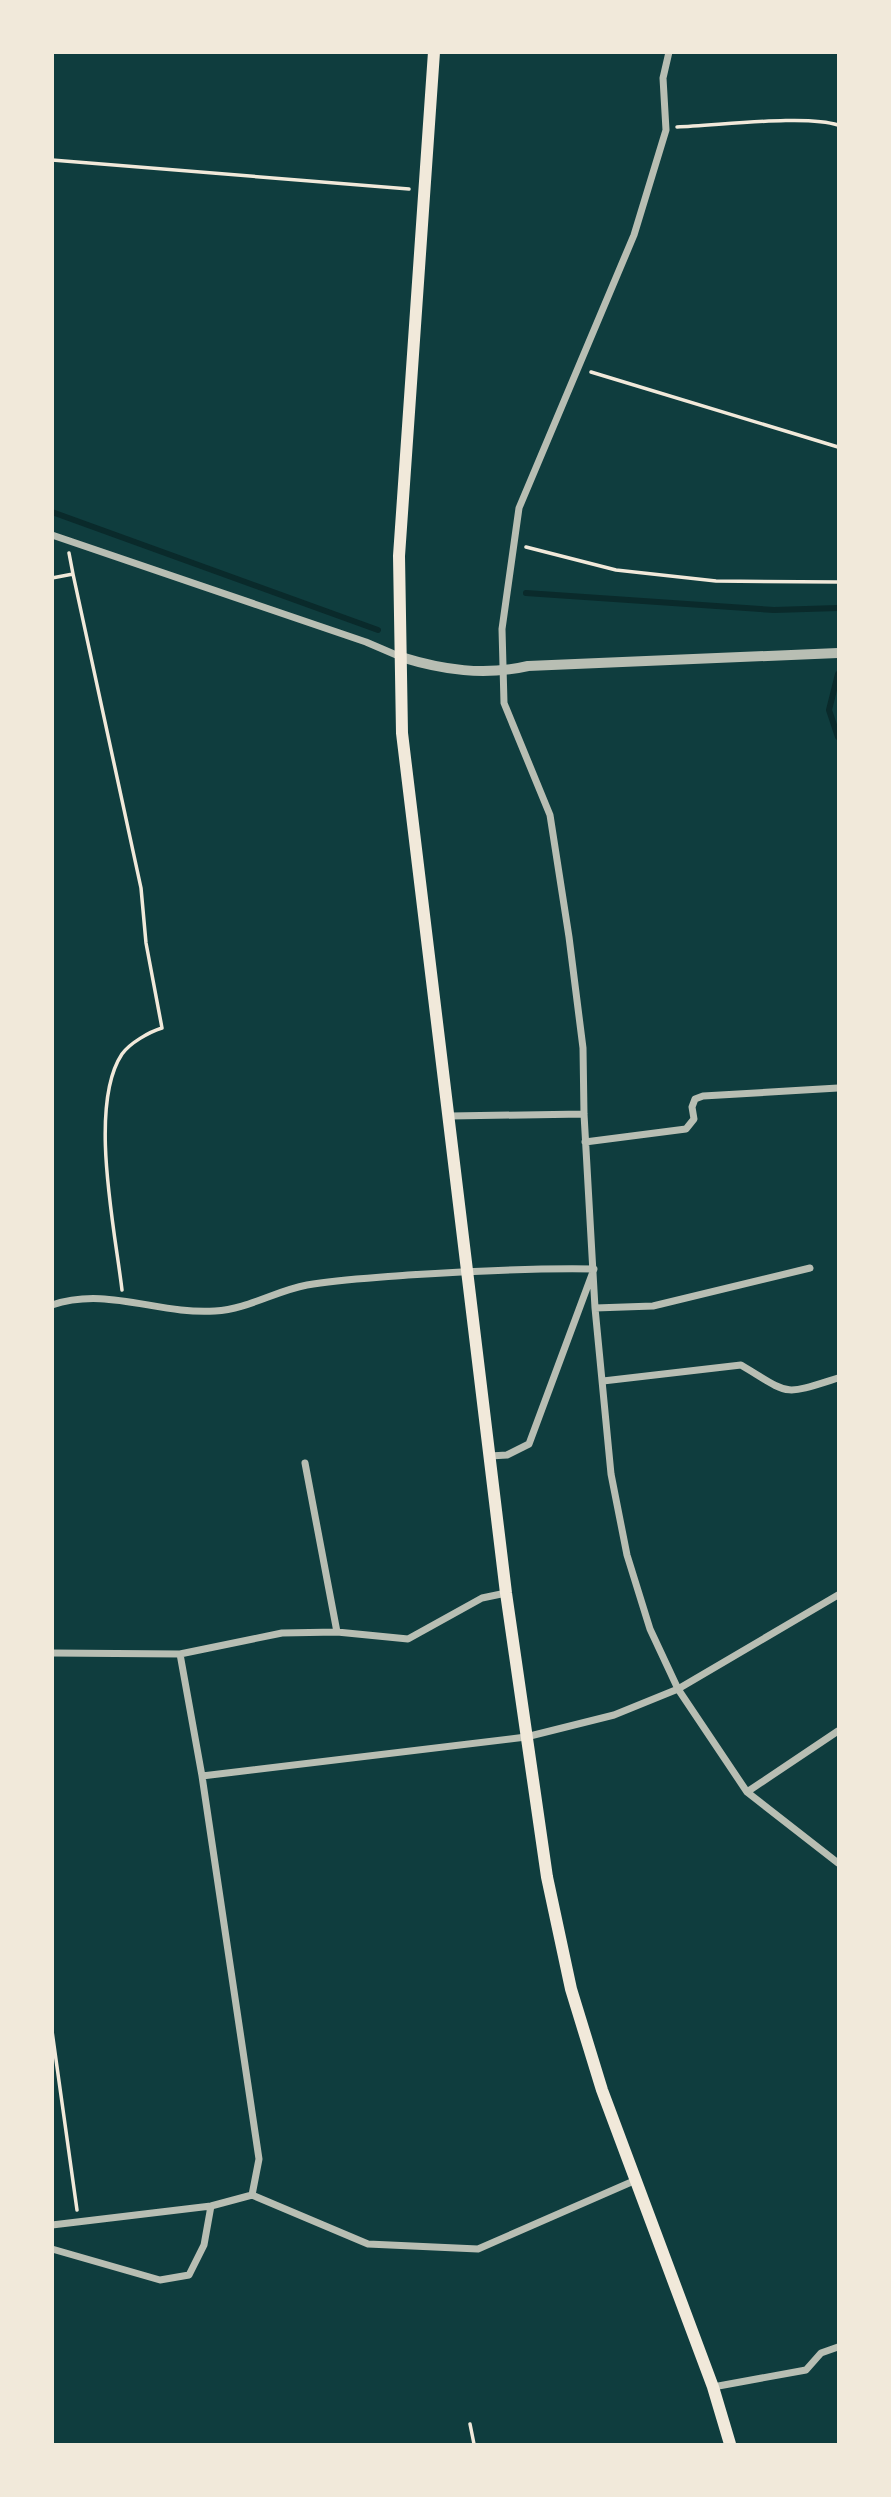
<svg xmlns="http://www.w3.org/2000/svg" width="891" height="2497" font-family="'DM Sans',sans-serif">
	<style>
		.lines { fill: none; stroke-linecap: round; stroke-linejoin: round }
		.stream { stroke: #0a2a2b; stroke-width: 6 }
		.path { stroke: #f1e9da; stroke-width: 3.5 }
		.minor { stroke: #b8beb3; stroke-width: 7 }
		.tertiary { stroke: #b8beb3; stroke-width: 10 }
		.secondary { stroke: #f1e9da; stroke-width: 12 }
	</style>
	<rect width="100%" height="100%" fill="#0f3d3e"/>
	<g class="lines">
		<path class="stream" d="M52,512l326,118
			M526,593l248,17 64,-2
			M838,674l-9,36 9,27"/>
		<path class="path" d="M677,127c39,-1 129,-13 161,-2
			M52,160l357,29
			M591,372l247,75
			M526,547l90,23 100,11 122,1
			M73,574l68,314 5,55 16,85c-13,4 -32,15 -40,26 -34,51 -7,176 0,236
			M52,578l21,-4 -4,-21
			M52,2031l25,179
			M470,2424l4,20"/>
		<path class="minor" d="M669,52l-6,26 3,52 -32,105 -115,273 -17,121 2,74 46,112 19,122 14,111 1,66 11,194 16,166 16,81 23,74 28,60 69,103 91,71
			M52,535l314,107 35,15
			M450,1116l134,-2
			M585,1142l101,-13 8,-10 -2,-12 3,-8 8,-3 135,-8
			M52,1305c55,-19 107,10 163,6 33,-2 60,-20 92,-26 33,-6 67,-7 101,-10 62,-4 123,-7 186,-6l-65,175 -22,11 -17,1
			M595,1308l58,-2 157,-38
			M603,1381l138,-16c50,30 40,31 97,13
			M305,1463l32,169
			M52,1653l128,1 102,-21 55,-1 71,7 74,-41 24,-5
			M180,1654l22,122 57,383 -7,36
			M202,1776l324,-39 88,-22 64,-26 160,-94
			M747,1792l91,-61
			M52,2225l159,-19 41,-11 116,49 110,5 158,-69
			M52,2249l108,31 29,-5 15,-30 7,-39
			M713,2387l93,-17 15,-17 17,-6"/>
		<path class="tertiary" d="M401,657c42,13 83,19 127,9l310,-13"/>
		<path class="secondary" d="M434,52l-35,504 3,177 104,860 41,284 24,112 31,101 111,297 17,57"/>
	</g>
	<rect width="891" height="2497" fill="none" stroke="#f1e9da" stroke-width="108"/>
</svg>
